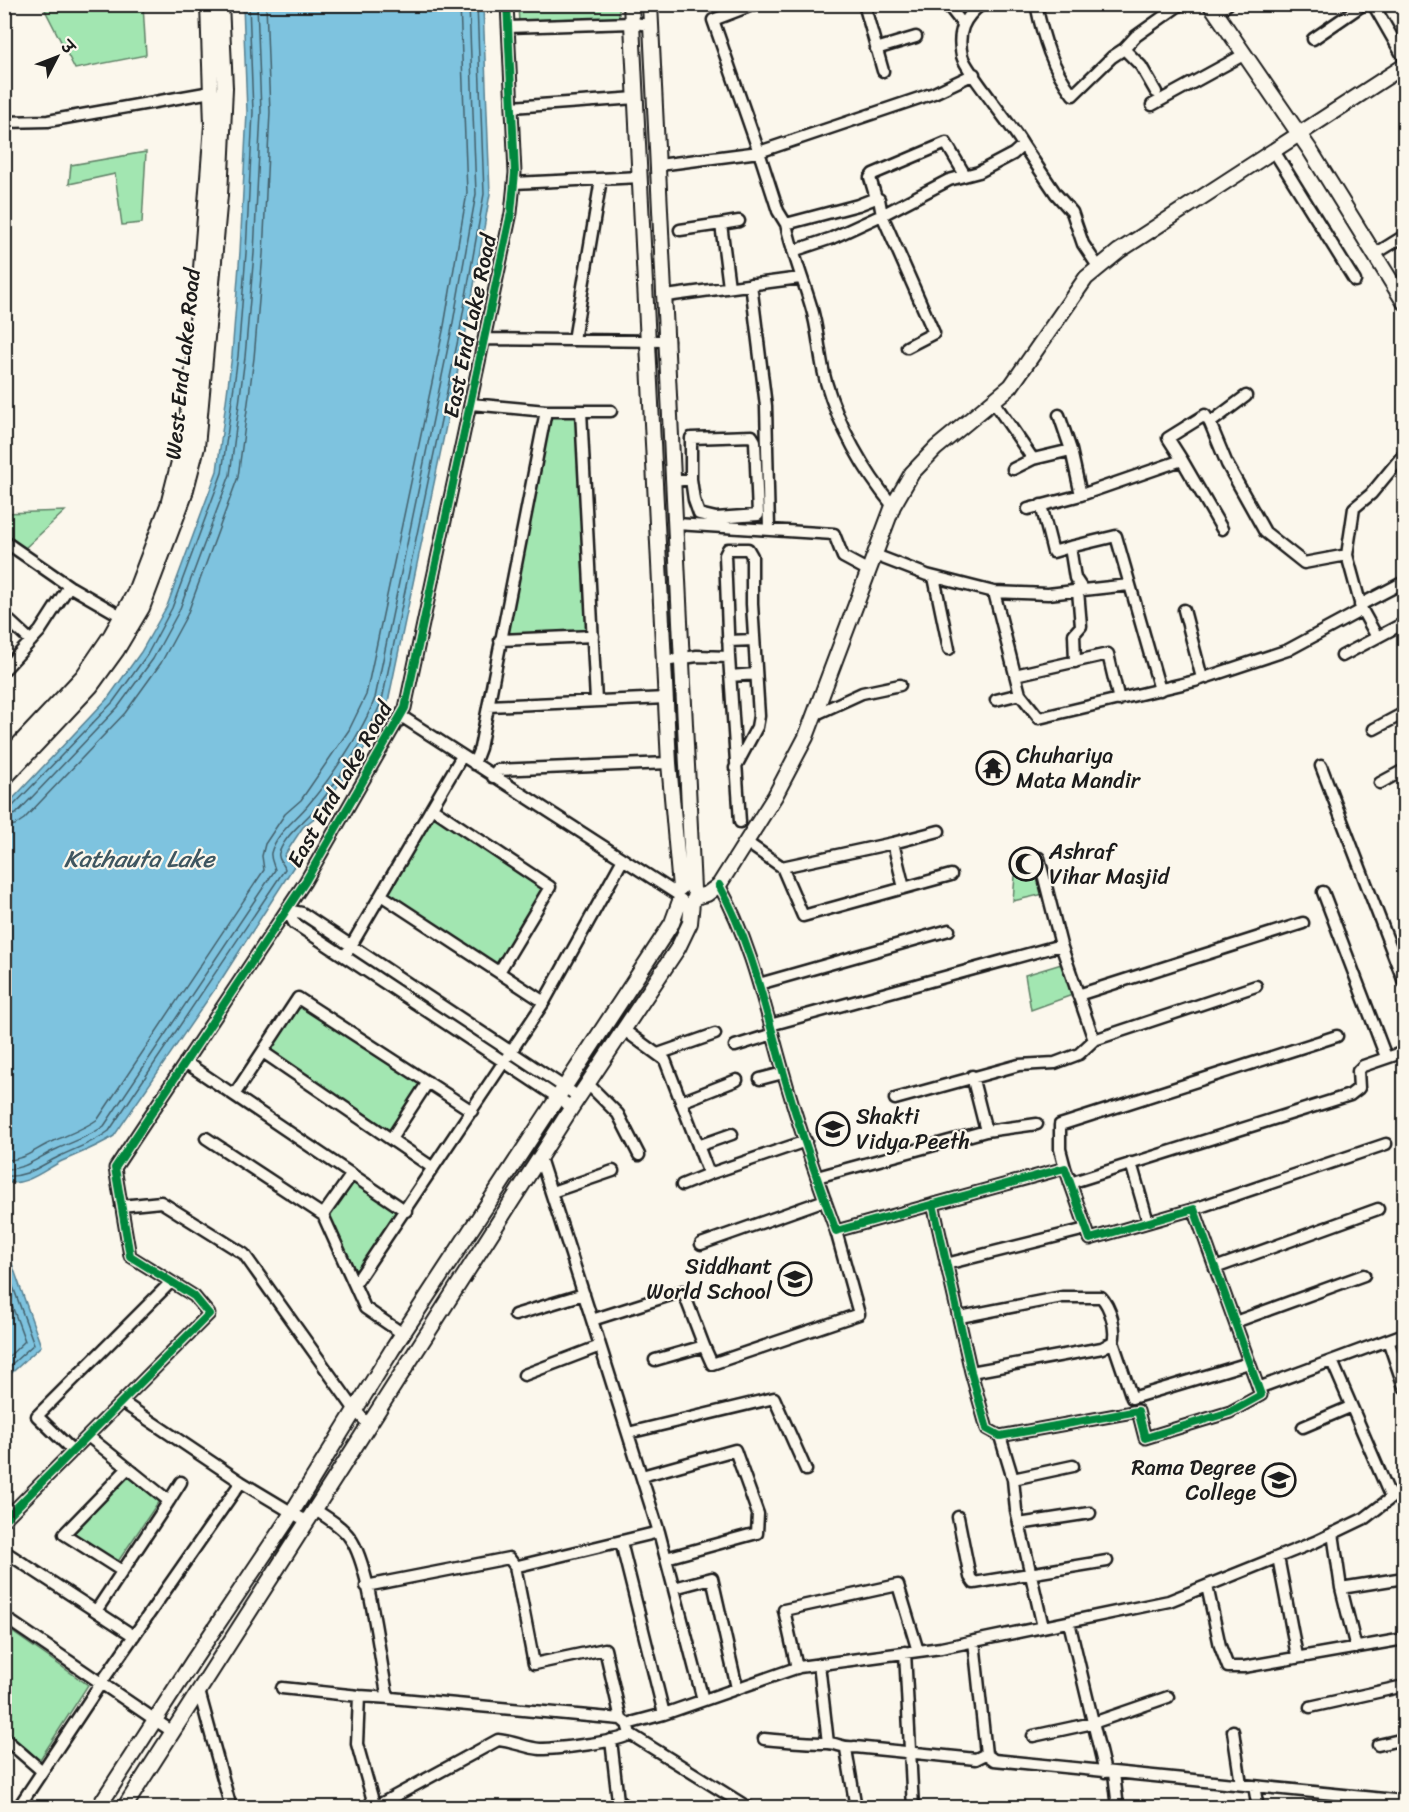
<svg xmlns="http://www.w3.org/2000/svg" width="1409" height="1812" font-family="Sriracha,'Playpen Sans Deva',sans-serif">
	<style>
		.green { fill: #a2e6b1; stroke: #5f8166; stroke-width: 1.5 }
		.water { fill: #7ec3df; stroke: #578091; stroke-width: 1.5 }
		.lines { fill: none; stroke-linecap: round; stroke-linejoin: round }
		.shore { stroke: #435f6a; stroke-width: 1.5 }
		.minor-casing { stroke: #1c1c1c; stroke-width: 15 }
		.tertiary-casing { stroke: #1c1c1c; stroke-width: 18 }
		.minor { stroke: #fbf7ec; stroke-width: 10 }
		.tertiary { stroke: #fbf7ec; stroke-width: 14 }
		.cycleway-casing { stroke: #fbf7ec; stroke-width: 11 }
		.cycleway { stroke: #00873e; stroke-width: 8 }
		.labels { text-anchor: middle; stroke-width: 4.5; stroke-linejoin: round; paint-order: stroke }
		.street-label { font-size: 22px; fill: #1c1c1c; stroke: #fbf7ec }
		.poi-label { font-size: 22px; fill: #1c1c1c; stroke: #fbf7ec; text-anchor: start }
		.water-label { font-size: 24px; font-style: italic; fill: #3e5660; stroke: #fbf7ec }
	</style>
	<rect width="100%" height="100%" fill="#fbf7ec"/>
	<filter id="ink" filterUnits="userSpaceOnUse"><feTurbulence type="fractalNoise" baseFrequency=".0167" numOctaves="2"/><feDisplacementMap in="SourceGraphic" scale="12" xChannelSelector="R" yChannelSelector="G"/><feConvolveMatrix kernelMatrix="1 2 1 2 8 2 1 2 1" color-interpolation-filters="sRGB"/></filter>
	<g filter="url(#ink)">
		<path class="green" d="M58,4l85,1 3,50 -71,14 -30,-59z
			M518,5h101v13l-100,5z
			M146,152l-4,71 -20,2 -7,-51 -46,10 2,-19z
			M550,417h26l10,214 -81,3z
			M65,511l-41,38 -19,-18 -1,-18z
			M434,815l108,73 -45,77 -109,-72z
			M1040,872l4,22 -31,7 2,-25z
			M1065,963l10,31 -44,16 -6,-35z
			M300,1005l121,80 -30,46 -121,-80z
			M352,1181l46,30 -41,63 -28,-60z
			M127,1476l32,25 -42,62 -43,-30z
			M5,1627l83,58 -49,76 -34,-31z"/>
		<path class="water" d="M243,5h240l7,189 -24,137 -78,371 -20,41 -51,73 -14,11 -19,29 10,10 -75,117 -105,153c-17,11 -34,17 -52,25 -18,9 -36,26 -58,21l1,-375 103,-109 33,-46 26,-46 50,-135 15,-116 8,-103 7,-140z
			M5,1244l36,102 -36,33h-1z"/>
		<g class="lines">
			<path class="shore" d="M4,810l7,-2 102,-106 34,-47 25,-47 50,-135 16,-117 8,-103 7,-141 -4,-108
				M4,818l12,-4 102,-107 35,-48 26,-48 51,-136 15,-118 9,-104 7,-141 -4,-108
				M4,827l11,-2 9,-6 101,-106 36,-50 26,-48 51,-138 16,-119 9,-104 7,-142 -4,-108
				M4,1160c21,1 32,-12 50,-19 15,-7 30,-12 44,-22l166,-249 -2,-14 3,-12 20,-30 16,-14 48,-70 17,-35 78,-369 23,-133 -7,-189
				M4,1169c22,1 34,-12 53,-20 17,-8 32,-12 47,-23l171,-256c-1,-5 -5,-11 -4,-17 5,-20 25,-33 37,-48 23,-27 55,-74 67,-107l77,-370 24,-134 -7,-190
				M4,1176c22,2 36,-10 54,-19 18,-9 35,-14 51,-26l176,-262c-1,-6 -8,-9 -6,-16 6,-18 23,-29 35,-43 24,-28 55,-76 68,-110l78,-370 24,-136 -7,-190
				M4,1262l30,82 -30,27
				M4,1284l21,57 -21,20"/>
			<g class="minor-casing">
				<path id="minor" d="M755,4l-42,16 46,132 175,-59 40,-19
					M864,4l19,67
					M947,4l15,19
					M982,4c-19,14 -25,29 -20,52 4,15 50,69 61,89
					M1036,4c7,34 16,64 37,91l39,-38 12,-8 17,17 15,26
					M1373,4l31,54
					M1216,13l12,-9
					M508,27l124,-4 20,2
					M1313,39l51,-35
					M876,49l40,-12
					M1124,49l12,-13 45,-32
					M1152,105l93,-51
					M512,107l124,-9
					M4,122l44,-1 163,-29
					M1274,151l81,130
					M659,165l100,-13 19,59 8,13 72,-19 18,-7 3,1 3,16 67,-35 30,-8 34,-18 10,-9 33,49 16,18 11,32 16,24
					M514,183l127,-6
					M876,198l-6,-20 3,-4 73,-31 19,32
					M721,224l18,-3
					M786,224c6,28 17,55 25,82 8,25 8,52 15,76 13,45 38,89 67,124
					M680,230l41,-6 8,63
					M793,251l39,-13 50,-23 52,118 -27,14
					M1375,254l29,-18
					M751,284l15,122 3,123
					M666,296l134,-18
					M485,339l183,2
					M574,340l27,-161
					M1246,396l-36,27 17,41 38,68 39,31 43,-8
					M993,401l40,58 38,-9 10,45 101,-35 -14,-22 37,-23 5,8
					M471,404l75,7h65
					M581,411l15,290
					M1059,415l12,35
					M1182,460l40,69
					M1013,469l20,-10
					M674,481l17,-2 3,21 5,14 17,4 42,-3 -3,-74 -3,-5 -61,2v41
					M1041,505l12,47 17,-5
					M1028,509l53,-14
					M676,524l158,10 9,23 26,14
					M4,541l65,45 59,34
					M875,555l52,20 67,17 26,102 -24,6
					M934,577l15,72
					M1129,585l-46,5 -8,-12 -5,-31 46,-11 44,154
					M994,592l54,2 35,-4
					M1360,605l44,-23
					M1184,610l18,68
					M1362,610l15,27
					M4,616l27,25
					M500,640l93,-4
					M728,641l26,-1
					M1342,656l62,-33
					M729,657l11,165
					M664,661l33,-5 32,1 -4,-102 3,-6h20l4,7v48l7,112 -2,11 -22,41
					M1075,662l-1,-28 7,-8 -3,-35
					M4,670l36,-39 29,-45
					M1015,675l93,-21 11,46
					M730,676l26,-2
					M1020,694l19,24 156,-37 93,-31 74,-40 -15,-55 7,-47 17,-14 33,-40
					M488,706l178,-8
					M814,715l48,-22 38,-8
					M401,716l276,178
					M1374,729l30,-16
					M474,764l6,-16 66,-337
					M1321,766l83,216
					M493,777l4,-7 172,-7
					M1380,783l24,-13
					M432,808l118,79 -51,85
					M746,842l36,25 111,-24 11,45 -101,28 -21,-49
					M893,843l46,-12
					M1039,858l22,87
					M719,885c32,57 46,123 64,186 15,54 34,108 53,160l229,-63 25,71 104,-30 67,186 -31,17 -85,26 -7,-27 -138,25 -13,-7 -16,-57 -38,-168
					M904,888l47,-13
					M1323,892l63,165
					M381,895l163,107
					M287,910l15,3 277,184
					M287,910l7,13 278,184
					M348,951l114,-195
					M759,984l190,-54
					M1078,995l225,-72
					M770,1025l291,-80 33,95
					M624,1030l41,30 44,114 -27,11
					M735,1046l38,-12
					M263,1052l170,116
					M658,1054l57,-20
					M185,1062l221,149
					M972,1076l14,55
					M760,1079l23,-6
					M588,1084l30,30 21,41
					M234,1095l64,-97 174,113
					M895,1099l124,-34 36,-2 24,-9 15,-14 162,-54
					M681,1102l56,-22
					M206,1138l117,77
					M391,1139l37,-57
					M698,1146l34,-12
					M540,1158l52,162 91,-29 21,55 -49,14
					M1131,1163l17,59
					M1065,1168l-5,-19v-24l277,-89
					M352,1174l-29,41 42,93 38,26
					M709,1174l97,-33
					M817,1177l169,-46 51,-7
					M1070,1183l280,-88 9,-7 -1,-17 5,-5 41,-14
					M552,1192l61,-21
					M121,1206l40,-4 83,52 111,156 14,15
					M1194,1209l192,-65
					M701,1244l124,-44
					M946,1264l140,-35
					M1215,1268l163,-59
					M355,1284l189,-282 78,-141
					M515,1315l69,-21
					M960,1317l102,-20h39c9,9 16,33 12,45l-11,6 -131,24
					M1235,1322l129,-47
					M1388,1340l16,47
					M1113,1342l19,56 117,-35
					M704,1346l8,18 147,-50 -23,-83
					M1332,1361l59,137
					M524,1375l76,-29
					M1258,1388l146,-54
					M122,1402l119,80 65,39
					M1303,1427l47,-20
					M628,1433l146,-35 32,72
					M88,1436l81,65 -73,110
					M1000,1436l13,43 3,31 27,117
					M73,1451l-36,-35 134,-134
					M642,1476l93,-26 23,64 -1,19 -91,25
					M1013,1479l60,-13
					M1398,1493l6,13
					M169,1501l12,-19
					M314,1509c12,8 28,17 36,29 20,27 29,118 37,155l4,5 230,21 -16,-70 -71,15 -19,-98
					M958,1517l12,60 4,6 133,-22
					M4,1520l205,-206 -15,-18 -64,-40 -15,-88 190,-286 100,-174 106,-495 4,-40 -8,-169
					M1019,1524l71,-11
					M659,1532l44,168
					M1333,1533l8,55 63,-10
					M621,1542l43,172 -37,10 -6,-5
					M4,1551l130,85
					M1278,1557l19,99
					M122,1571l-58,-37 64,-66
					M366,1586l143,-28 6,8h3l141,-34 -67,-212
					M1207,1586l13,60 8,21h16l160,-28
					M674,1588l38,-10 25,110
					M1341,1588l15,60
					M4,1617l169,115
					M1069,1622l36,150
					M974,1641l12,113 8,6 410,41
					M905,1652l8,156
					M819,1664l9,79
					M797,1668l-13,-58 114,-25 20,66
					M282,1688l77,8
					M199,1691l32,117
					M1310,1707l94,-21
					M664,1714l135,-47 142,-19 228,-47 146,-59 50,-24 39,-30
					M628,1727l2,7 119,74
					M1233,1731l8,53
					M1033,1736l60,-13 75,-26
					M4,1738l38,33
					M764,1739c21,2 42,4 63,4 10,0 17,6 28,4l121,12 10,-5
					M611,1740l7,61 10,7
					M1378,1745l26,-6
					M846,1749l10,59
					M1114,1773l4,35
					M1254,1786l4,22
					M4,1806l2,2
					M375,1807l123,-67c14,1 29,8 42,9 15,0 80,-7 90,-15
					M18,1808l83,-125 140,-201
					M375,1808l-18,-64 2,-48 32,2"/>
			</g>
			<g class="tertiary-casing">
				<path id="tertiary" d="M631,4l38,759 11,125
					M650,4l43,885
					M1210,4l100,146 94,152
					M4,760l79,-84 28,-41 23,-41 34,-89 16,-63 10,-82 18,-235 -4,-121
					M4,779l87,-93 26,-36 25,-42 42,-111 13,-50 23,-252 5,-107 -4,-84
					M695,897l12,-3 12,-9 56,-89 31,-59 87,-231 19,-33 24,-25 75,-62 75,-108 33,-27 285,-185
					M98,1808l95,-147 93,-139 106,-172 267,-407 13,-20 8,-22
					M124,1808l448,-701 106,-159 12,-25 2,-21"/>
			</g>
			<use href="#minor" class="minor"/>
			<use href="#tertiary" class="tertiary"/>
			<g class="cycleway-casing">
				<path id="cycleway" d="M719,885c32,57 46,123 64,186 15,54 34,108 53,160l229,-63 25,71 104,-30 67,186 -31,17 -85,26 -7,-27 -138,25 -13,-7 -16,-57 -38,-168
					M4,1520l205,-206 -15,-18 -64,-40 -15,-88 190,-286 100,-174 106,-495 4,-40 -8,-169"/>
			</g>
			<use href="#cycleway" class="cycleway"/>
		</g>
	</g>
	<defs>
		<g id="temple-ring" transform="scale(1.725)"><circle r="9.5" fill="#fbf7ec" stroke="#1c1c1c" stroke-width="1.5"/><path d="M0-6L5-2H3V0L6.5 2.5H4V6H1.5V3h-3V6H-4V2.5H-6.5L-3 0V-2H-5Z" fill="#1c1c1c"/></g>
		<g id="mosque-ring" transform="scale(1.725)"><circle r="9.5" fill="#fbf7ec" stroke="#1c1c1c" stroke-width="1.5"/><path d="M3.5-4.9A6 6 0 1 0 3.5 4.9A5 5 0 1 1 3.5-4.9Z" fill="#1c1c1c"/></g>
		<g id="school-ring" transform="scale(1.725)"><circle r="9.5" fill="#fbf7ec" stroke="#1c1c1c" stroke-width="1.5"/><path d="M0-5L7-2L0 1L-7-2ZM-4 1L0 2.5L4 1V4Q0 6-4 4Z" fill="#1c1c1c"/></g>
		<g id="university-ring" transform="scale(1.725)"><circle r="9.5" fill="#fbf7ec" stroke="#1c1c1c" stroke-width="1.5"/><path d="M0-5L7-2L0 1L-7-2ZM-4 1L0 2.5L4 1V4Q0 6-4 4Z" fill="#1c1c1c"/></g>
	</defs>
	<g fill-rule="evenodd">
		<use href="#temple-ring" x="993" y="768"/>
		<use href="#mosque-ring" x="1026" y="864"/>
		<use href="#school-ring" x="833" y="1129"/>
		<use href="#school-ring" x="795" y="1279"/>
		<use href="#university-ring" x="1279" y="1480"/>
	</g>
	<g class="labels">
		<g class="street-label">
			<text transform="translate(469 326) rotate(-78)" y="8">East End Lake Road</text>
			<text transform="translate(182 364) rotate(-84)" y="8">West End Lake Road</text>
			<text transform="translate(339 784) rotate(-60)" y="8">East End Lake Road</text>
		</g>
		<g class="poi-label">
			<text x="1016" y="763">Chuhariya<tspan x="1016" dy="25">Mata Mandir</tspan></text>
			<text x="1049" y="859">Ashraf<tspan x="1049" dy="25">Vihar Masjid</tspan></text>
			<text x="856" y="1124">Shakti<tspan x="856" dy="25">Vidya Peeth</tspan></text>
			<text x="772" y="1274" text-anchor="end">Siddhant<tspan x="772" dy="25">World School</tspan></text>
			<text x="1256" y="1475" text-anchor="end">Rama Degree<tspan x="1256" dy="25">College</tspan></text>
		</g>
		<g class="water-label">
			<text x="139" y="867">Kathauta Lake</text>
		</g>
	</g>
	<rect width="1409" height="1812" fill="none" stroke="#fbf7ec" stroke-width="24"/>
	<rect x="12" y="12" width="1385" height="1788" fill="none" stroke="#1c1c1c" stroke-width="2" filter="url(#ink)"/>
	<g transform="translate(57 57) rotate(48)" stroke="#fbf7ec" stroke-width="4.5" paint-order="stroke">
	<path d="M0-4.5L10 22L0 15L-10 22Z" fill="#1c1c1c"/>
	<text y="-9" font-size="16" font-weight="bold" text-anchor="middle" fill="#1c1c1c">उ</text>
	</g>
</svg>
